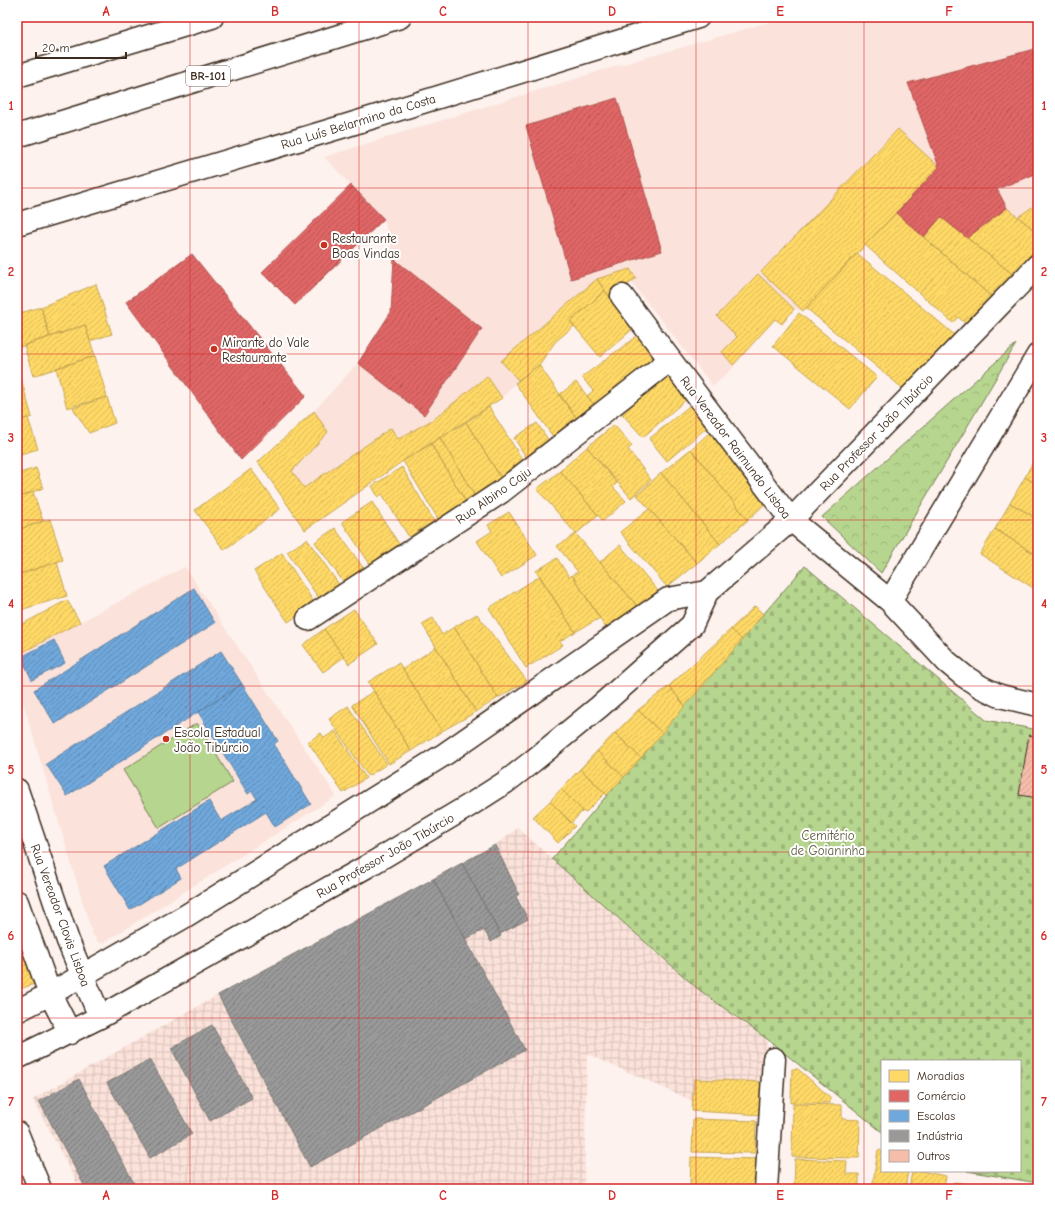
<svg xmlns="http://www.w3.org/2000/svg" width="1055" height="1206" font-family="'Comic Neue',sans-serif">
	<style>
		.built { fill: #fbe2da }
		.industrial { fill: url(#industrial-grid) }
		.cemetery { fill: url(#cemetery-stones); stroke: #788056 }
		.park { fill: url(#park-crowns); stroke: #788056 }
		.garden { fill: #b6d58e; stroke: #788056 }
		.homes { fill: url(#homes-hatch); stroke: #c4a450 }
		.shops { fill: url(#shops-hatch); stroke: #ae5450 }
		.schools { fill: url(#schools-hatch); stroke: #5f82a3 }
		.industry { fill: url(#industry-hatch); stroke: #7d7874 }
		.building { fill: url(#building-hatch); stroke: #3b2a1e }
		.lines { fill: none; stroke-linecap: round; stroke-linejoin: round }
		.minor-casing { stroke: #3b2a1e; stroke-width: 25 }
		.secondary-casing { stroke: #3b2a1e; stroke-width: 25 }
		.trunk-casing { stroke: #3b2a1e; stroke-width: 25 }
		.minor { stroke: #fff; stroke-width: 22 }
		.secondary { stroke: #fff; stroke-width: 22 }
		.trunk { stroke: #fff; stroke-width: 22 }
		.grid { fill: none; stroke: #d62828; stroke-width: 1; stroke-opacity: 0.55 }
		.poi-dot { fill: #c8321e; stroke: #fff; stroke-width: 1.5 }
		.labels { text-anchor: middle; stroke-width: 4; stroke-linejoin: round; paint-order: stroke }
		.shield { fill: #fff; stroke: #766a62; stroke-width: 1 }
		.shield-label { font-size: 12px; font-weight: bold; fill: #3b2a1e }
		.street-label { font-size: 13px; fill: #3b2a1e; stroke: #fff }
		.poi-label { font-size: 13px; fill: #3b2a1e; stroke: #fff; text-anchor: start }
		.park-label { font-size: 13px; fill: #605d40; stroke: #fff }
		.neatline { fill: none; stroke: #d62828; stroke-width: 1.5 }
		.grid-label { font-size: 13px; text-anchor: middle; font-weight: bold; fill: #d62828 }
	</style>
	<defs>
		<pattern id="industrial-grid" width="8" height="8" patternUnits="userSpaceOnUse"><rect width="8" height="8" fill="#fbe2da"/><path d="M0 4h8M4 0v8" fill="none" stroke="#d8c2bb"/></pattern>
		<pattern id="cemetery-stones" width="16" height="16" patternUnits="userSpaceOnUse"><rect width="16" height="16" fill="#b6d58e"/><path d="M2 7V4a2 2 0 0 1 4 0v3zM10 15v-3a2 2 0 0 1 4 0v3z" fill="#9db77a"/></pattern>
		<pattern id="park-crowns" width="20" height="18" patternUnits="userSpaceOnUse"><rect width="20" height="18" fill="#b6d58e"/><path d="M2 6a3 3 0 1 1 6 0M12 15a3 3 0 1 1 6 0" fill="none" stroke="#9db77a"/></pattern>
		<pattern id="homes-hatch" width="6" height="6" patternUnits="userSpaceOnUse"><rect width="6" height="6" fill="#ffd966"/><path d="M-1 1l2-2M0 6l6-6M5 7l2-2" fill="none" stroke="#dbba58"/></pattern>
		<pattern id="shops-hatch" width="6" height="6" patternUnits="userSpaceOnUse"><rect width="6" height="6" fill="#e06666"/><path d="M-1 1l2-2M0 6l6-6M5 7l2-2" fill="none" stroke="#b75453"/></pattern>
		<pattern id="schools-hatch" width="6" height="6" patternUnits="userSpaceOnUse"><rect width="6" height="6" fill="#6fa8dc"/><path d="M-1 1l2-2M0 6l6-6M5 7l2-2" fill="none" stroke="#5c89b2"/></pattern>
		<pattern id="industry-hatch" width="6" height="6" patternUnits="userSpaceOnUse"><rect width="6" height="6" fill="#999"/><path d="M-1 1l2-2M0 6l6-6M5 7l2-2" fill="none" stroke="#7e7d7c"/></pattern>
		<pattern id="building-hatch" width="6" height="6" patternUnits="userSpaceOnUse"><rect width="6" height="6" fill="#f5bdaa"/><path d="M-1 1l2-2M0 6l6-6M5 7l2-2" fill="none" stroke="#d3a392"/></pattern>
	</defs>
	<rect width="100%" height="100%" fill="#fdf2ee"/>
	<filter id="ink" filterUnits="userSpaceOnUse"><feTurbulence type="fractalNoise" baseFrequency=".025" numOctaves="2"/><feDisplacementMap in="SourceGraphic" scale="8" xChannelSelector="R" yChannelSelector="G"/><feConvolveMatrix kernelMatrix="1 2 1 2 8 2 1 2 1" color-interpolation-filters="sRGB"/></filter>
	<g filter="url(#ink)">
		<path class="built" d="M787,17h251v216l-97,-16 -17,20 -28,-24 -90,95 -3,3 -9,-2 -12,15 -7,-5 -44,51 -18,16 -82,-104 -76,60 -16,23 -24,18 -13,15 -99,63 -98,69 -47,-68 56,-51 44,-48 33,-51 3,-53 -10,-40 -60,-62 286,-89z
			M185,567l151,229 -233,147 -5,-1 -6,-9 -75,-251v-27z"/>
		<path class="industrial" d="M518,828l180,161 69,50 -2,43 -71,-3 -1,22 -106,-47 -3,135h-504l-47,-90 185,-104 277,-150z"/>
		<path class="cemetery" d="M805,566l181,154 52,10v453l-71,-12h53v-110h-138v71l-115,-93 -69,-50 -146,-130z"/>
		<path class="park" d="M1016,344l-135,229 -59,-56z"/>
		<path class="garden" d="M197,723l36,59 -74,46 -36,-58z"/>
		<path class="homes" d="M898,129l41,38 -136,144 -42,-39z
			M1038,203v30l-20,-16z
			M1007,208l31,25v13l-23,30 -48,-38z
			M896,213l99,87 -24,28 -13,-11 -5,6 -88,-78z
			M941,217l74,59 -20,24 -71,-63z
			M857,253l105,88 -55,51 -101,-84z
			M630,269l6,9 -25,21 -14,-20z
			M758,274l36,35 -12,15 -7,-5 -42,46 -11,-13 15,-15 -20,-21z
			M597,279l8,12 -35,30 4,5 -19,16 -16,23 -21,15 -17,-19z
			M96,284l16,50 -22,7 -5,-16 -35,12 -9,-30z
			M605,291l30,36 -35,30 -30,-36z
			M41,307l9,30 -33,11v-34z
			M799,313l78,64 -27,32 -77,-63z
			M85,325l10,31 -62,20 -9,-31z
			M641,333l19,26 -64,48 -9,-11 6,-5 -11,-14z
			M95,356l12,41 -40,11 -11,-40z
			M539,365l39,55 -24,18 -39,-55z
			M669,373l20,24 -46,40 -21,-23z
			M487,376l15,22 -99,63 -98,69 -47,-68 56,-51 14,21 -36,39 12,17 87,-60 7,11 36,-20z
			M21,379l11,38 -15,4v-41z
			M576,382l20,25 -18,13 -19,-25z
			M107,397l8,26 -26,10 -16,-25z
			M694,402l17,22 -44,37 -18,-22z
			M489,407l35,55 -23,16 -35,-56z
			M28,418l10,31 -21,6v-34z
			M466,422l35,56 -26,18 -35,-58z
			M537,423l12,18 -23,16 -12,-19z
			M614,425l18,21 -4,3 23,31 -20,18 -44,-51z
			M716,427l53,73 -21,20 -57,-71z
			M440,438l35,58 -9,6 -35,-58z
			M431,444l35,58 -28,17 -35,-58z
			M587,447l30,36 -4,4 13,14 -23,20 -43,-50z
			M691,449l57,71 -28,24 -59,-71z
			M1038,452v33l-13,-8z
			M402,467l32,54 -25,16 -27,-43 -4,3 -6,-11z
			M36,468l7,20 -26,10v-24z
			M251,469l29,40 -56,41 -29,-40z
			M560,471l38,44 -22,19 -39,-45z
			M661,473l59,71 -23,19 -60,-68z
			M1025,477l13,8v34l-28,-16z
			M33,492l10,29 -26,9v-32z
			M372,502l27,42 -29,20 -28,-42z
			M1010,503l28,16v37l-43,-27z
			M649,509l48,54 -30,24 -47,-55z
			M509,512l28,43 -36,23 -24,-37 15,-10 -4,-6z
			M50,519l13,41 -46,15v-45z
			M335,528l29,41 -20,14 -29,-41z
			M995,529l43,27v35l-58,-37z
			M576,534l62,73 -33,20 -33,-52 6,-3 -21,-26z
			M307,539l33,47 -20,14 -33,-48z
			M620,545l38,46 -20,16 -38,-45z
			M282,553l33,51 -27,18 -34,-51z
			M557,558l12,19 3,-2 28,43 -25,14 -39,-61z
			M57,562l10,34 -50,15v-36z
			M540,576l35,56 -15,9 3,4 -37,23 -37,-60z
			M67,600l13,22 -59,31 -4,-8v-18z
			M755,606l8,8 -21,26 -11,-11z
			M354,609l24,35 -29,20 -25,-35z
			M477,614l50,67 -29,17 -44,-71z
			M433,618l9,17 12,-8 44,71 -22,14 -54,-88z
			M324,629l20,28 -21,15 -20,-27z
			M731,629l11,11 -57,66 -16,-20z
			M436,647l40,65 -34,19 -39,-62z
			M399,663l43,68 -31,20 -43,-69z
			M669,686l16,20 -23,27 -24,-23z
			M374,691l37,60 -22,13 -37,-59z
			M348,706l39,58 -19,12 -39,-57z
			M638,710l24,23 -21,25 -26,-25z
			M335,731l31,47 -23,15 -35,-51 13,-9 3,5z
			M615,733l26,25 -17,19 -27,-26z
			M597,751l27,26 -17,18 -27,-26z
			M580,769l25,24 -20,20 -24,-24z
			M561,789l22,22 -12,12 -21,-22z
			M550,801l25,25 -17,17 -25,-26z
			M22,935l18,47 -23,8v-52z
			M792,1069h6l32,28v6h-39z
			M694,1079l71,3 -2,33 -71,-4z
			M793,1104l49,1v14l18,1 -1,38 -67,-1z
			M693,1119l63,2 -1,32 -63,-1z
			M878,1150l4,1v20h26l-3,18h-33z
			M691,1157l68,2 -1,30 -68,-1z
			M795,1159l52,2 -1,13h13v15h-65z
			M912,1171h9l25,5 -2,13h-35z
			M954,1182l35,5v2h-36z"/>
		<path class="shops" d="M1038,48v125l-41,16 10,19 -40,30 -26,-21 -17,20 -28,-24 43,-46 -31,-84z
			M617,98l45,153 -91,28 -45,-153z
			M351,185l33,34 -89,86 -33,-33z
			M192,254l114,142 -65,64 -115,-158z
			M394,259l88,70 -58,86 -66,-52 33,-51z"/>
		<path class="schools" d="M194,588l21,35 -160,101 -21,-34z
			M54,640l11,23 -33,17 -11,-23z
			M221,651l21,33 -175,112 -21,-32z
			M242,684l36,57 -4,3 37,60 -36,23 -9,-15 -90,57 5,9 -51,32 -26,-44 105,-65 12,20 36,-22 -5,-8 -4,3 -50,-82z"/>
		<path class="industry" d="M495,845l24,49 -3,3 12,22 -28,15 -38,-71z
			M462,863l39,73 -10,6 -7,-12 -18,9 -33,-60z
			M433,879l92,171 -215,117 -92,-172z
			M212,1025l40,73 -42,23 -39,-73z
			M150,1059l42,75 -42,24 -43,-75z
			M79,1079l58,110h-51l-47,-88z"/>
		<path class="building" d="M1029,735l9,2v61l-19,-3z"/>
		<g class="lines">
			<g class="minor-casing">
				<path id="minor" d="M622,296l169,224 99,81 57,61 17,14 17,11 19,9 38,9
					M890,601l148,-246
					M308,619l193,-127 169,-132
					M17,790l51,151 32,76
					M17,902l33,92 20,39
					M17,1011l33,-17 134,-77 261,-163 223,-155 39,-7
					M17,1058l83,-41 266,-150 104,-62 36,-23 27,-21 66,-54 93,-82 15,-33 84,-72 247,-255
					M17,1133l23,56
					M766,1189l8,-130"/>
			</g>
			<g class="secondary-casing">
				<path id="secondary" d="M17,224l331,-99 350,-108"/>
			</g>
			<g class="trunk-casing">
				<path id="trunk" d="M17,76l195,-59
					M17,136l383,-119"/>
			</g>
			<use href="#minor" class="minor"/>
			<use href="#secondary" class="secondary"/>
			<use href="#trunk" class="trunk"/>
		</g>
	</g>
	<path class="grid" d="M190,17v1172M359,17v1172M528,17v1172M696,17v1172M864,17v1172M17,188h1021M17,354h1021M17,520h1021M17,686h1021M17,852h1021M17,1018h1021"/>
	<g class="poi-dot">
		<circle cx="324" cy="245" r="4"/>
		<circle cx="214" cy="349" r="4"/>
		<circle cx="166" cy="739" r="4"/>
	</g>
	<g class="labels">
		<rect class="shield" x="186" y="66" width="44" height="20" rx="3"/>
		<g class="shield-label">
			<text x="208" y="80">BR-101</text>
		</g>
		<g class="street-label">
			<text transform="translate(358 121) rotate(-17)" y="5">Rua Luís Belarmino da Costa</text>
			<text transform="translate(876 432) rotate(-46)" y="5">Rua Professor João Tibúrcio</text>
			<text transform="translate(736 447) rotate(53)" y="5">Rua Vereador Raimundo Lisboa</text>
			<text transform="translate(493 495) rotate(-35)" y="5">Rua Albino Caju</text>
			<text transform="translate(385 855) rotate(-30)" y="5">Rua Professor João Tibúrcio</text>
			<text transform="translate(61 915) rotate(70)" y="5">Rua Vereador Clovis Lisboa</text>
		</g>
		<g class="poi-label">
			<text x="332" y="243">Restaurante<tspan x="332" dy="15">Boas Vindas</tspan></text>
			<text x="222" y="347">Mirante do Vale<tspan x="222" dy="15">Restaurante</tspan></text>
			<text x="174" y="737">Escola Estadual<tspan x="174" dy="15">João Tibúrcio</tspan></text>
		</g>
		<g class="park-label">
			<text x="828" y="840">Cemitério<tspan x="828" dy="15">de Goianinha</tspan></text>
		</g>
	</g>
	<rect width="1055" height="1206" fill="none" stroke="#fff" stroke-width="44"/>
	<rect x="881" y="1060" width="140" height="112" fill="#ffffff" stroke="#b1aaa5"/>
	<rect x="889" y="1070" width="20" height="12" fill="#ffd966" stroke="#b1aaa5"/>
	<text x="917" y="1080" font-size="12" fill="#3b2a1e">Moradias</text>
	<rect x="889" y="1090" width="20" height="12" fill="#e06666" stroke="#b1aaa5"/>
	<text x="917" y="1100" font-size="12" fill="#3b2a1e">Comércio</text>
	<rect x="889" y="1110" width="20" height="12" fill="#6fa8dc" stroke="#b1aaa5"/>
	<text x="917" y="1120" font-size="12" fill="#3b2a1e">Escolas</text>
	<rect x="889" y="1130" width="20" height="12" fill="#999999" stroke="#b1aaa5"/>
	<text x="917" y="1140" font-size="12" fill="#3b2a1e">Indústria</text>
	<rect x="889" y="1150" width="20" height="12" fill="#f5bdaa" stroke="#b1aaa5"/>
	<text x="917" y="1160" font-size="12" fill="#3b2a1e">Outros</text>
	<path d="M36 52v6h90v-6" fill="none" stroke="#3b2a1e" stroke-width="2"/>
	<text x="42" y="52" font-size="12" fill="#3b2a1e" stroke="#ffffff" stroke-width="3" paint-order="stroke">20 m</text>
	<rect x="22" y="22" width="1011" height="1162" class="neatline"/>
	<g class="grid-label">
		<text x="106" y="16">A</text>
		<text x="275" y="16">B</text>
		<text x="443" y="16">C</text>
		<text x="612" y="16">D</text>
		<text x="780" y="16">E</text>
		<text x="949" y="16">F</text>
		<text x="11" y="110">1</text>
		<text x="1044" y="110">1</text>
		<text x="11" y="276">2</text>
		<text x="1044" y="276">2</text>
		<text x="11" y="442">3</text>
		<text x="1044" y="442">3</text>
		<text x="11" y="608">4</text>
		<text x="1044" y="608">4</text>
		<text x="11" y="774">5</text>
		<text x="1044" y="774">5</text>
		<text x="11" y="940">6</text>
		<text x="1044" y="940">6</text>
		<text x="11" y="1106">7</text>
		<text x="1044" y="1106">7</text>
		<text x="106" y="1200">A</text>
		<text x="275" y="1200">B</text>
		<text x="443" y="1200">C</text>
		<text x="612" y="1200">D</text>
		<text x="780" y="1200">E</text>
		<text x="949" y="1200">F</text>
	</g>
</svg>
